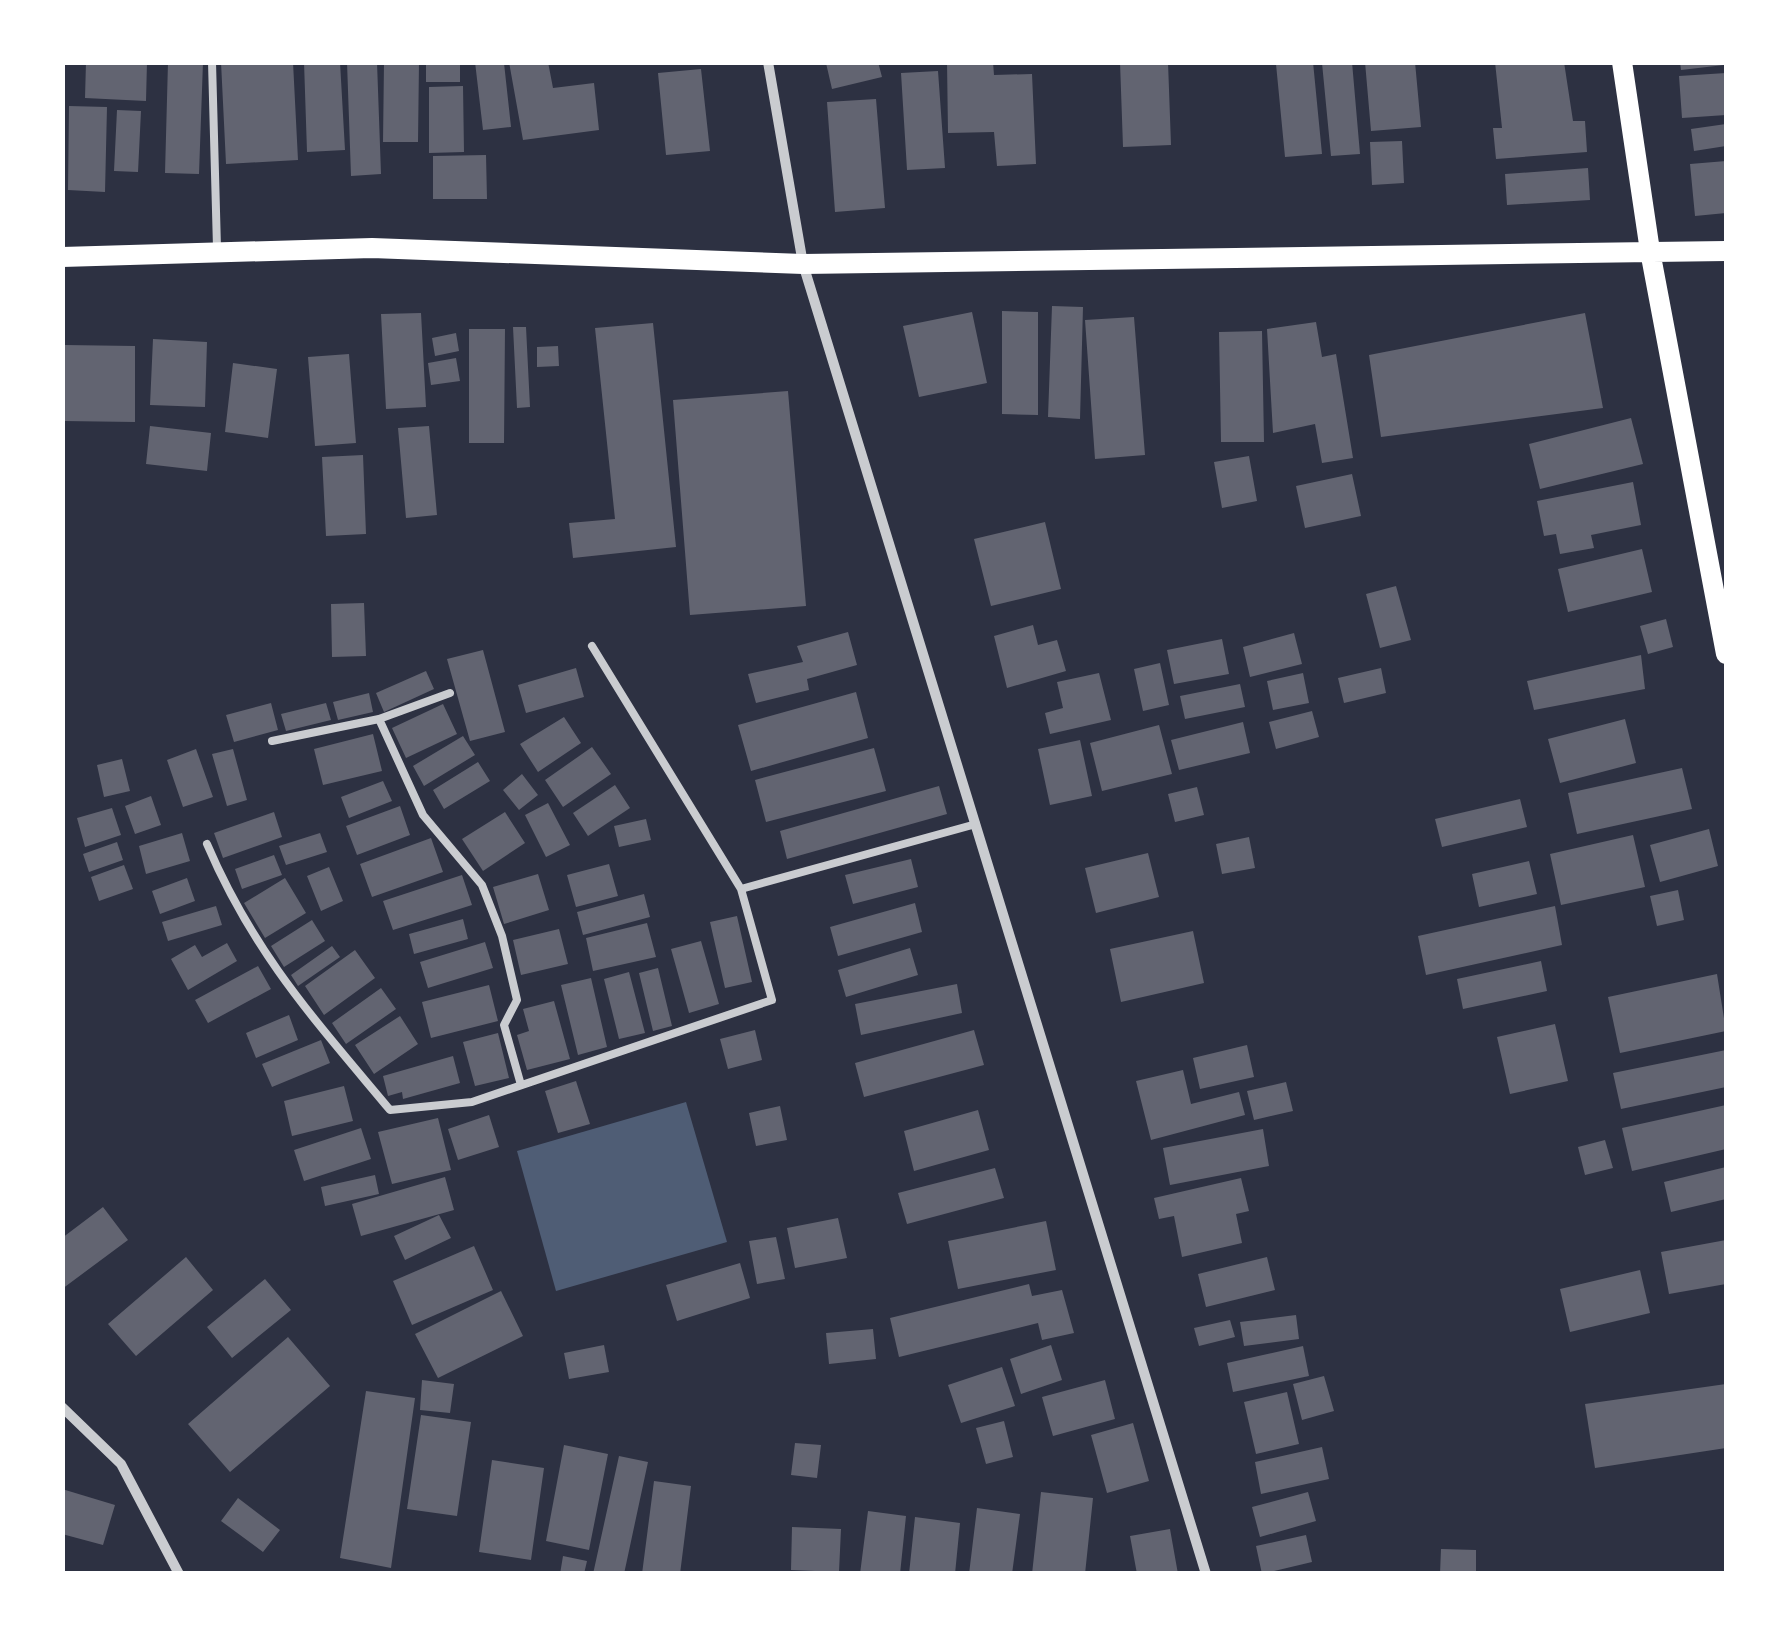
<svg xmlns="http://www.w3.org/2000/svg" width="1789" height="1636" font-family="Barlow,sans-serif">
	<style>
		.water { fill: #4f5d75 }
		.building { fill: #626471 }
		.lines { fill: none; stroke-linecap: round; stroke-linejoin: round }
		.service { stroke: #caccd0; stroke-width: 8 }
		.minor { stroke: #caccd0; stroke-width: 10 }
		.secondary { stroke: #fff; stroke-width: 20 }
	</style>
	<rect width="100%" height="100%" fill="#2d3142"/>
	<path class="water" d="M686,1102l41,140 -171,49 -39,-140z"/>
	<path class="building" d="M86,62h61l-1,39 -61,-3z
		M168,62h35l-4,112 -34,-1z
		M221,62h72l5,98 -72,4z
		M304,62h36l5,88 -38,2z
		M347,62h30l4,112 -30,2z
		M384,62h35l-1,80h-35z
		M426,62h34v20h-34z
		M475,62l29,1 7,64 -28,3z
		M509,62h39l5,26 41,-5 5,47 -76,10z
		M878,62l4,15 -50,12 -6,-26z
		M947,62h46l1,13 38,-1 4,90 -39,2 -3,-34 -46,1z
		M1120,62h48l3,83 -48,2z
		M1313,62l9,92 -37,3 -9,-93z
		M1352,62l8,92 -29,2 -9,-93z
		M1365,62h50l6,65 -50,4z
		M1495,62h69l9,59h12l2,31 -91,7 -3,-31h9z
		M1680,62h43l1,3 -43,5z
		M701,69l9,82 -44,4 -8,-82z
		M938,71l7,97 -38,2 -6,-97z
		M1726,73v42l-44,3 -3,-42z
		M463,86l1,66 -35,1v-66z
		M876,99l9,109 -50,4 -8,-110z
		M69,106l38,1 -2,85 -37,-2z
		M117,110l24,1 -3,61 -24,-1z
		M1726,124v22l-32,5 -3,-22z
		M1402,141l2,42 -32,2 -2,-43z
		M486,155l1,44h-54v-43z
		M1726,161v52l-31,3 -5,-52z
		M1588,168l2,32 -83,5 -2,-31z
		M1052,306l31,1 -3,112 -32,-2z
		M1002,311l36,1v103l-36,-1z
		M972,312l15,71 -68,14 -16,-71z
		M421,313l5,94 -40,2 -5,-95z
		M1585,313l18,95 -222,29 -12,-82z
		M1134,317l11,138 -50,4 -10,-139z
		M1316,322l6,35 14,-3 17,104 -31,5 -7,-39 -42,9 -6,-104z
		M653,323l23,224 -103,11 -4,-35 46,-4 -20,-191z
		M513,327h13l4,80 -13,1z
		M469,329h36l-1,114h-35z
		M1262,331l2,111h-43l-2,-110z
		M456,333l3,18 -24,5 -3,-18z
		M153,339l54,3 -2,65 -55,-2z
		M65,345l70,1v76l-72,-1z
		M558,346l1,20 -22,1v-20z
		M349,354l7,89 -41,3 -7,-89z
		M456,358l4,23 -29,4 -3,-22z
		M233,363l44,6 -9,69 -43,-6z
		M788,391l18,215 -116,9 -17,-215z
		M1631,418l12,46 -103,25 -11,-45z
		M150,426l61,7 -4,38 -61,-7z
		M429,426l8,89 -31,3 -8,-90z
		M363,455l3,79 -40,2 -4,-79z
		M1249,456l8,45 -35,7 -8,-46z
		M1352,474l9,42 -56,12 -9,-42z
		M1633,482l8,43 -50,10 3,13 -34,6 -4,-20 -12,2 -7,-35z
		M1045,522l16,67 -70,17 -17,-67z
		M1642,549l10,43 -84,20 -10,-43z
		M1396,586l15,54 -31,8 -14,-54z
		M364,603l2,53 -34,1 -1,-53z
		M1666,619l7,28 -25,7 -8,-28z
		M1033,625l5,20 19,-5 9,31 -59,17 -13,-52z
		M848,632l9,33 -50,14 2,11 -53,13 -8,-29 55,-12 -6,-16z
		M1294,633l8,31 -52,13 -7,-30z
		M1222,639l7,35 -55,10 -7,-34z
		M483,650l22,82 -35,9 -23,-82z
		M1641,655l4,34 -111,21 -7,-29z
		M1160,663l9,42 -26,6 -9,-42z
		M576,668l8,29 -58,16 -8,-28z
		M1381,668l5,25 -42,10 -6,-25z
		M426,671l8,18 -50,23 -8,-19z
		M1099,673l12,47 -61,14 -5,-21 18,-5 -6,-26z
		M1303,673l6,30 -36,7 -6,-29z
		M1240,684l5,23 -60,12 -5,-23z
		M856,692l12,46 -117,33 -13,-46z
		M369,693l4,19 -35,8 -5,-18z
		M271,703l7,27 -44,12 -8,-27z
		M326,703l5,17 -45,11 -5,-17z
		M443,704l14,30 -51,24 -14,-30z
		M1312,711l7,26 -43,12 -7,-27z
		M564,717l17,26 -43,29 -18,-28z
		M1625,719l11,44 -76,20 -12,-44z
		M1243,722l7,31 -71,17 -8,-30z
		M1159,725l13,49 -70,17 -12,-48z
		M373,734l9,37 -59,14 -9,-36z
		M463,736l12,19 -51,31 -11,-20z
		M1080,740l12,56 -42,9 -12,-56z
		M592,747l19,27 -48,33 -18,-27z
		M874,748l12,43 -120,31 -11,-42z
		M196,749l17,48 -30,10 -16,-47z
		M233,749l14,51 -20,6 -15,-52z
		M122,759l8,32 -26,6 -7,-32z
		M478,762l12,19 -46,28 -11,-19z
		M1682,768l10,41 -115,25 -9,-41z
		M522,774l16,21 -19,15 -16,-20z
		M383,781l9,20 -43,17 -8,-21z
		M615,785l15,23 -42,28 -15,-23z
		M939,786l8,28 -160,45 -7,-28z
		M1197,787l7,28 -29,7 -7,-28z
		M151,796l10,29 -26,9 -10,-28z
		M1520,799l7,28 -85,20 -7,-28z
		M548,803l22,42 -24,12 -21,-42z
		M400,806l10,29 -53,20 -11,-29z
		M112,808l9,27 -36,12 -8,-29z
		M274,812l8,25 -59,21 -9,-25z
		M505,812l20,31 -42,28 -21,-32z
		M646,819l5,21 -32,7 -5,-21z
		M1709,829l9,37 -58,16 -10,-37z
		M182,833l8,28 -44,13 -7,-28z
		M320,833l7,19 -41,13 -7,-19z
		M1633,835l12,52 -84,18 -11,-51z
		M1249,837l6,31 -33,6 -6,-30z
		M431,838l12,34 -71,25 -12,-33z
		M117,842l6,18 -34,12 -6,-18z
		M1148,853l11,44 -63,16 -11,-45z
		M274,855l8,20 -40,14 -7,-20z
		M911,859l7,28 -65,17 -8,-29z
		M1529,861l8,33 -58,13 -7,-33z
		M609,864l9,32 -42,11 -9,-32z
		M124,865l9,24 -34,12 -8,-24z
		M329,867l14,34 -22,10 -14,-35z
		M538,874l11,36 -45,14 -11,-37z
		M462,875l10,30 -79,25 -10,-29z
		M187,878l8,23 -35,13 -8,-23z
		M285,878l21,35 -41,25 -21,-35z
		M1678,890l6,30 -27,6 -7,-30z
		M644,894l6,23 -67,18 -6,-23z
		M915,903l7,29 -84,24 -8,-29z
		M216,906l6,19 -54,16 -6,-19z
		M1555,906l7,39 -136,30 -8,-39z
		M737,916l15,66 -27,6 -15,-66z
		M463,919l5,20 -54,15 -5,-20z
		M312,920l13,21 -41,26 -13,-21z
		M647,923l9,34 -63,14 -7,-33z
		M559,929l9,35 -47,11 -8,-35z
		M1193,931l11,52 -83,19 -11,-53z
		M701,941l18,63 -30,9 -18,-64z
		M485,942l8,26 -65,20 -8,-26z
		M227,943l10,18 -49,29 -17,-31 24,-14 7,12z
		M332,946l8,11 -42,29 -7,-11z
		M910,948l8,27 -72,22 -8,-27z
		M355,950l20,28 -51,37 -19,-29z
		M1541,961l6,30 -84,18 -6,-30z
		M258,966l13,23 -63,34 -13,-23z
		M658,968l14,58 -19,5 -14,-58z
		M629,972l16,61 -26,6 -15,-60z
		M1717,974l9,57 -106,22 -12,-56z
		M591,978l16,69 -29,8 -17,-70z
		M957,984l5,29 -101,22 -6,-31z
		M489,985l9,36 -67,17 -9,-36z
		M381,988l15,21 -50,35 -14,-21z
		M554,1001l16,58 -43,11 -10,-35 12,-4 -6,-22z
		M289,1015l9,25 -42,18 -10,-25z
		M400,1016l18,28 -44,30 -19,-29z
		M1555,1024l13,57 -58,13 -13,-57z
		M755,1030l7,30 -34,9 -8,-30z
		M974,1030l10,35 -120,32 -9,-34z
		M498,1033l11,45 -34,8 -12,-44z
		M321,1040l9,23 -58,24 -10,-23z
		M1247,1045l7,32 -54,12 -7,-31z
		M1726,1050v37l-105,22 -8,-36z
		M453,1056l7,27 -57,16 -1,-7 -14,4 -5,-20z
		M1183,1070l8,34 48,-12 6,23 -94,25 -15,-59z
		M576,1081l14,43 -32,9 -13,-42z
		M1286,1082l7,29 -39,9 -7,-29z
		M344,1086l9,35 -61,15 -8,-35z
		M1726,1105v44l-94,22 -10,-43z
		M780,1106l7,34 -31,6 -7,-33z
		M978,1110l11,40 -75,21 -10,-40z
		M489,1115l10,32 -41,13 -10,-31z
		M438,1118l13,52 -59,14 -14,-52z
		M361,1128l10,31 -67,22 -10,-31z
		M1263,1129l6,37 -99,19 -7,-37z
		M1605,1140l8,28 -28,7 -7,-28z
		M1726,1167v32l-55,13 -7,-30z
		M995,1168l9,30 -97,26 -9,-31z
		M375,1175l4,19 -54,12 -4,-19z
		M445,1177l9,33 -93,26 -9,-32z
		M1241,1178l8,33 -13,3 6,29 -60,14 -8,-41 -15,3 -5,-21z
		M103,1207l25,33 -66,49v-51z
		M439,1215l12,23 -46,22 -11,-24z
		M838,1218l9,40 -52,10 -8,-40z
		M1046,1221l10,49 -98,19 -10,-48z
		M776,1237l9,42 -28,5 -8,-43z
		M1726,1240v44l-57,10 -8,-42z
		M474,1246l19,44 -81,35 -19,-44z
		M186,1257l27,33 -77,66 -28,-32z
		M1267,1257l8,33 -69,17 -8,-33z
		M740,1263l10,35 -73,23 -11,-36z
		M1640,1270l10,43 -80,19 -10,-43z
		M265,1279l26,31 -59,48 -25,-31z
		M1029,1284l3,12 30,-6 12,43 -32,7 -4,-17 -139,34 -9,-39z
		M501,1291l22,45 -85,42 -23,-44z
		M1296,1315l3,24 -55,7 -4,-24z
		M1230,1320l5,17 -36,9 -5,-18z
		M873,1329l3,30 -47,5 -3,-31z
		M288,1337l42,49 -100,86 -42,-48z
		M604,1345l5,27 -40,7 -5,-26z
		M1051,1345l11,35 -41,14 -11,-35z
		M1303,1346l6,30 -76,16 -6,-29z
		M1002,1367l13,39 -54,17 -13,-38z
		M1324,1376l10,35 -32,9 -9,-36z
		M422,1380l32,4 -4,29 -30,-3z
		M1105,1380l10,39 -62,17 -11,-39z
		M1726,1384v64l-131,20 -10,-64z
		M366,1391l49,7 -24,170 -51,-10z
		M1287,1392l12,52 -43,10 -12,-52z
		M421,1415l50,7 -14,94 -50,-7z
		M1004,1421l9,36 -27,7 -10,-36z
		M1133,1423l16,58 -42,12 -16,-58z
		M795,1443l26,2 -4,33 -26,-3z
		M564,1445l44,9 -19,96 -43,-9z
		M1322,1447l7,32 -68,15 -6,-32z
		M619,1456l29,6 -24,112h-31z
		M492,1460l52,8 -13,92 -52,-8z
		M654,1481l37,5 -11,88h-38z
		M62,1489l53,16 -12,40 -41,-11z
		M1041,1492l52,6 -8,76h-53z
		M1308,1492l8,29 -56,16 -8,-30z
		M238,1498l42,32 -17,22 -42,-31z
		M977,1508l43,6 -8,60h-43z
		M868,1511l38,5 -6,58h-40z
		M915,1517l45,6 -5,51h-46z
		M792,1527l49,2 -2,43 -48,-2z
		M1170,1529l8,45h-41l-7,-38z
		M1306,1535l6,27 -50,12 -6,-28z
		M1441,1549l35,1v24h-36z
		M563,1556l24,5 -3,13h-24z"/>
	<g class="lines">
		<path class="service" d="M212,62l5,186
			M592,646l149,243
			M379,719l44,96 59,70 20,51 15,64 -13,25 17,60
			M272,741l107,-22 71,-26
			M207,844c47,110 108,176 183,266l82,-8 300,-102 -31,-111 235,-65"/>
		<path class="minor" d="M768,62l35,202 403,1310
			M62,1407l59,57 58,110"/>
		<path class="secondary" d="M1622,62l28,189 76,403
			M62,257l310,-9 431,16 923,-13"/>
	</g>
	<rect width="1789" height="1636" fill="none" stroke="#ffffff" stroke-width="130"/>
</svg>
